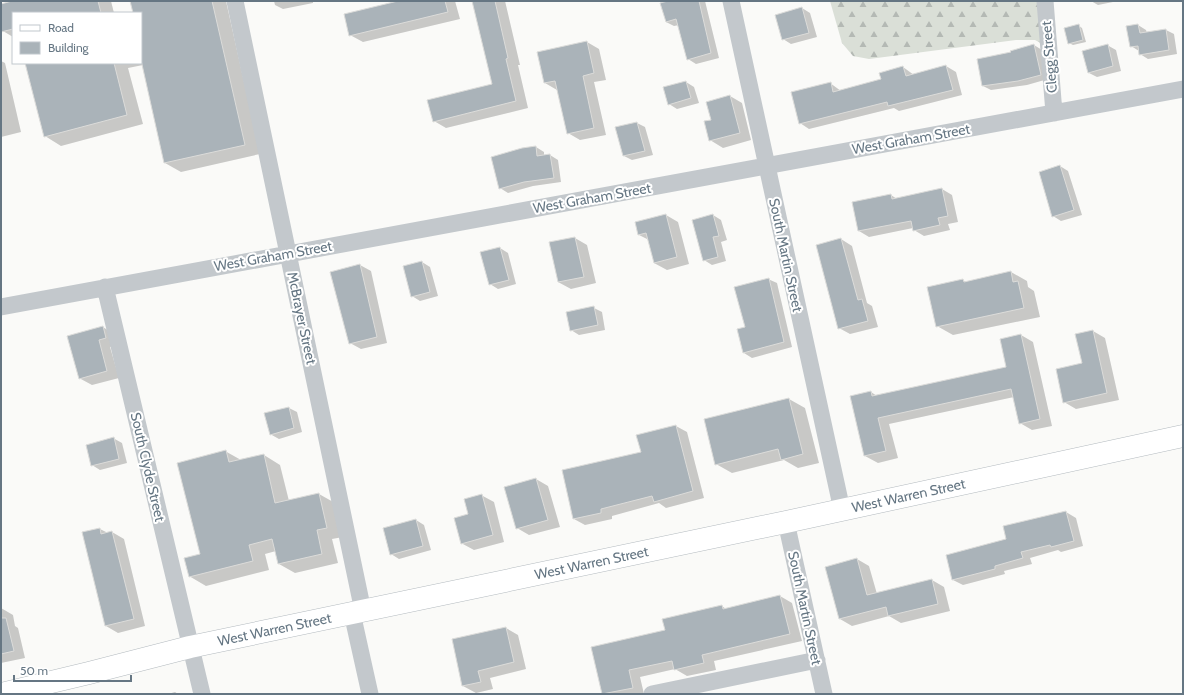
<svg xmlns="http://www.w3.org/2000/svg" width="1184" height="695" font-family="Cabin,sans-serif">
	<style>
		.forest { fill: url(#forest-firs) }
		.shadow { fill: #0003 }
		.building { fill: #aab3b9; stroke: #dcdcda }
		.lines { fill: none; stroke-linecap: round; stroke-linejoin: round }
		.secondary-casing { stroke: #b3babf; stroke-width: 23 }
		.minor { stroke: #c3c8cc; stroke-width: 17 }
		.secondary { stroke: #fff; stroke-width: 22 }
		.labels { text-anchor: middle; stroke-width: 4; stroke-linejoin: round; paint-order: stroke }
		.street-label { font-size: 14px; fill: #657683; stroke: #fff }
	</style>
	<defs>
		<pattern id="forest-firs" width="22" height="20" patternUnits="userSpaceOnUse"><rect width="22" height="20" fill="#dadfd7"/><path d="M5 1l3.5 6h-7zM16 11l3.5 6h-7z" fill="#b4b9b4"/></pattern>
	</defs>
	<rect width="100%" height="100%" fill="#fafaf8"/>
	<path class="forest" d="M830,1h215l3,46 -13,-7h-19l-147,19 -16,-3 -11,-13z"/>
	<path class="shadow" d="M13,1h98l3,12h-101v24l-10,-6 -2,-8v-18z
		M131,1h95l34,153 -79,18 -16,-9 -22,-98 -15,3 15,56 -82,22 -16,-10 -19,-73h115v-50h-7z
		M274,1h39v2l-30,6 -8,-4z
		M402,1h53l5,18 -97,23 -13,-7z
		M473,1h32l15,64h-2l10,43 -82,20 -12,-7 60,-36z
		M662,1h43l14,57 -23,6 -8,-5 -9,-34 -5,1 -8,-4z
		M1091,1h27l-20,4z
		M802,8l8,5 7,24 -26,7 -8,-5z
		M1138,25l8,5 1,3 19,-3 8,4 3,20 -29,5 -8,-5 -1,-3 -8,-5z
		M1079,26l3,2 4,14 -13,3 -4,-2z
		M587,42l12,7 7,31 -12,2 12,53 -26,5 -12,-7 -11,-43 -12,-7z
		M1034,45l8,5 6,29 -21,6 -36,5 -8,-4 29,-33z
		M1107,45l9,5 5,21 -24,6 -8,-4z
		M1,61l4,2 16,69 -20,5z
		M946,66l10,6 6,23 -63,16 -5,-3 -85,21 -9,-6 30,-40 11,8 41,-11 21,-13 11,8z
		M686,82l8,5 5,16 -22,6 -8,-5 -4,-16z
		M730,96l12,7 9,37 -28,8 -13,-8 2,-20z
		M637,123l8,4 8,28 -21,5 -8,-4 -7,-28z
		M536,147l8,5v4l6,-1 8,5 3,22 -28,4 -25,7 -8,-5z
		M1060,166l8,5 14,44 -21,6 -8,-5z
		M942,189l10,6 6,27 -10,2 2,6 -26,6 -10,-6 -1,-2 -44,9 -10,-6 32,-36 6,4z
		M666,215l12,7 11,42 -22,6 -13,-7 -5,-23 -10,-5z
		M713,215l8,5 6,20 -6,2 5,19 -14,4 -8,-5z
		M575,238l12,7 9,38 -25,6 -13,-7z
		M841,239l11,7 15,57 5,3 6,21 -28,7 -11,-6z
		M500,248l8,5 8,31 -18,5 -8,-5z
		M422,262l8,5 8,29 -18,5 -8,-5z
		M360,265l11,6 16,72 -26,6 -11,-6 -19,-70z
		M1011,272l16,9 1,6 6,4 6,26 -87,18 -16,-9 26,-46 3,2z
		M768,279l9,4 15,64 -40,11 -8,-5 -6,-23 8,-2z
		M594,308l8,4 3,18 -26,5 -8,-5z
		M103,327l12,8 3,10 -8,2 9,31 -27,7 -13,-7z
		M1093,331l12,7 14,62 -43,9 -12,-7 19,-38z
		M1021,335l12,7 19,84 -20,4 -12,-7 -6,-26 -125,27 9,34 -20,5 -13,-7 -14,-59 20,-5 6,4 130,-29z
		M789,399l16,9 14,55 -21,5 -14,-8 -52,13 -16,-9 -11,-45z
		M289,408l8,4 5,20 -23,7 -9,-5z
		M676,426l11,6 17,66 -38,10 -7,-5 -47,13v3l-27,6 -11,-6 68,-66z
		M113,438l9,5 5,20 -27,7 -8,-5z
		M225,451l16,9 23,-5 16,10 9,36 30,-7 16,9 8,34 -11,2 6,24 -43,10 -16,-9 -3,-13 -11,3 4,16 -63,16 -17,-10 12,-22z
		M536,479l12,7 12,41 -31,8 -12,-7z
		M481,495l13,7 10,40 -30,8 -13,-7z
		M1066,512l10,6 7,28 -22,6 -3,-2 -28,8 2,6 -28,7 1,3 -42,11 -10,-5 54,-40z
		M416,520l8,5 7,25 -32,9 -8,-5z
		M100,529l8,4 4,-1 12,7 21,87 -27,7 -12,-7z
		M857,559l12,7 8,28 55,-14 12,7 6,24 -49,12 -12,-7 -37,10 -12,-7z
		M780,596l12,7 10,38 -88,20 2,9 -29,6 -12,-7 -35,8 4,17h-41l-10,-46 73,-17 56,-25 4,3z
		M1,608l12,7 2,11 3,2 7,30 -24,5z
		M506,628l12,7 8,34 -36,9 3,11 -17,4 -13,-7 -10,-46z
		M175,692l3,2h-10z"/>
	<path class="building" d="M12,1h86l3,12h-88v16l-12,3v-28z
		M130,1h82l33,144 -81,18 -23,-103v-47h-8z
		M398,1h47l3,11 -99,24 -5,-22z
		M472,1h23l13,57 -2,1 10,42 -83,21 -6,-22 65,-16z
		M668,1h31l12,52 -24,7 -11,-41 -10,3 -6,-19z
		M802,7l7,26 -27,7 -7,-25z
		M1079,24l4,16 -15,4 -4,-16z
		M1138,24l2,9 26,-4 3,21 -30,5 -1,-9 -8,1 -4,-21z
		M587,41l7,32 -11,3 11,52 -27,6 -12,-53 -11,2 -7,-31z
		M1034,44l7,31 -23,6 -36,5 -5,-27 34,-7 -1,-1z
		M1108,44l5,22 -25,7 -6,-22z
		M25,63h89l13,52 -83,22z
		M946,65l7,25 -65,16 -1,-4 -88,22 -8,-32 40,-10 2,10 48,-13 -2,-6 24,-7 3,10z
		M686,81l5,17 -23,7 -5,-18z
		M730,95l10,38 -31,8 -5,-20 7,-1 -5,-18z
		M637,122l8,29 -22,5 -8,-29z
		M536,146l1,10 13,-2 4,24 -30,4 -25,7 -8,-32 31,-9z
		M1060,165l14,45 -22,7 -13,-45z
		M942,188l6,28 -10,2 2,7 -27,6 -2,-10 -53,10 -6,-29 39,-8 1,5z
		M666,214l11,43 -23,6 -8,-30 -8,2 -3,-13z
		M713,214l6,22 -6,1 5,20 -15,4 -11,-41z
		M575,237l9,40 -26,5 -9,-40z
		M841,238l17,62 4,-1 6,22 -30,8 -22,-84z
		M500,247l9,33 -20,5 -9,-33z
		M422,261l8,31 -19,5 -8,-31z
		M360,264l17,73 -28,7 -19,-72z
		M1011,271l2,11 5,-1 6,27 -88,19 -9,-40 36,-8 1,3z
		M769,278l15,64 -41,11 -6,-24 8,-2 -11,-40z
		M594,306l4,19 -28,6 -4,-19z
		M103,326l3,12 -7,2 8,31 -28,8 -12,-43z
		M1093,330l14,63 -44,10 -7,-34 26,-6 -7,-29z
		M1021,334l19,85 -21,5 -8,-35 -133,29 8,33 -22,5 -14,-60 21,-5 1,5 134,-29 -6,-28z
		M789,398l14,56 -22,6 -3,-11 -63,16 -11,-46z
		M289,407l5,21 -24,7 -6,-22z
		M676,425l17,66 -39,11 -2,-6 -51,13v4l-28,6 -11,-49 79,-18 -5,-17z
		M114,437l5,22 -28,7 -5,-21z
		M226,450l3,12 35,-8 11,49 44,-10 8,35 -10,2 5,24 -44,10 -6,-25 -23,6 4,16 -64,16 -5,-19 16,-4 -23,-91z
		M536,478l12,42 -32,9 -12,-42z
		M482,494l11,41 -32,9 -7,-26 14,-4 -4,-15z
		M1066,511l8,30 -23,6 -1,-2 -29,7 2,6 -28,8v3l-43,11 -6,-25 60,-16 -3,-13z
		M416,519l7,27 -33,9 -7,-27z
		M100,528l1,6 11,-3 22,88 -29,7 -23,-94z
		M857,558l10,37 65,-16 6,25 -50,12 -2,-9 -47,12 -14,-52z
		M780,595l10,39 -88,21 2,8 -30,7 -2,-9 -43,9 4,18 -31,6 -11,-47 74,-17 -3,-11 60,-14 1,4z
		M1,618h5l8,33 -13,3z
		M506,627l8,35 -36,9 3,11 -19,4 -10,-47z"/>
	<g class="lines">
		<g class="secondary-casing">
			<g id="secondary">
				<path id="s1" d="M1,694l88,-21 101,-26 596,-125 397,-86"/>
			</g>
		</g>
		<path class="minor" d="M235,1l128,610
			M731,1l111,509
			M1045,1l9,112
			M105,287l97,407
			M1,307l1182,-218
			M786,522l38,172
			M352,613l18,81
			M652,694l165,-34"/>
		<use href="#secondary" class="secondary"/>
	</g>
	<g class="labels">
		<g class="street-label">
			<text transform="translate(1049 57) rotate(-95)" y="5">Clegg Street</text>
			<text transform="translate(911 139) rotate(-10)" y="5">West Graham Street</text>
			<text transform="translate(592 198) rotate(-10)" y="5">West Graham Street</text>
			<text transform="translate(786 255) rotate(78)" y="5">South Martin Street</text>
			<text transform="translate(273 256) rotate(-10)" y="5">West Graham Street</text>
			<text transform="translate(302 318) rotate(78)" y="5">McBrayer Street</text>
			<text transform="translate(148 467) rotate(77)" y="5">South Clyde Street</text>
			<text dy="5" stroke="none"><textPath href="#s1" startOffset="929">West Warren Street</textPath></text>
			<text dy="5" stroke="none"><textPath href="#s1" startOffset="605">West Warren Street</textPath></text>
			<text transform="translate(805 608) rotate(78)" y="5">South Martin Street</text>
			<text dy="5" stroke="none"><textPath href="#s1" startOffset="281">West Warren Street</textPath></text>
		</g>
	</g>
	<rect width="1184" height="695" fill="none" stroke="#657683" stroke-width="4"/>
	<rect x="12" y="12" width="130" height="52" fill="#ffffff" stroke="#c1c8cd"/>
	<rect x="20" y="25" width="20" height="6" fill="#ffffff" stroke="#c1c8cd"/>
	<text x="48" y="32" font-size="12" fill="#657683">Road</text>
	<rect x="20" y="42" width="20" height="12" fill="#aab3b9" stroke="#c1c8cd"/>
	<text x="48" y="52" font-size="12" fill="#657683">Building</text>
	<path d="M14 675v6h117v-6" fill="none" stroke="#657683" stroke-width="2"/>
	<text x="20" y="675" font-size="12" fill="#657683" stroke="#ffffff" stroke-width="3" paint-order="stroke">50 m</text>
</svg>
